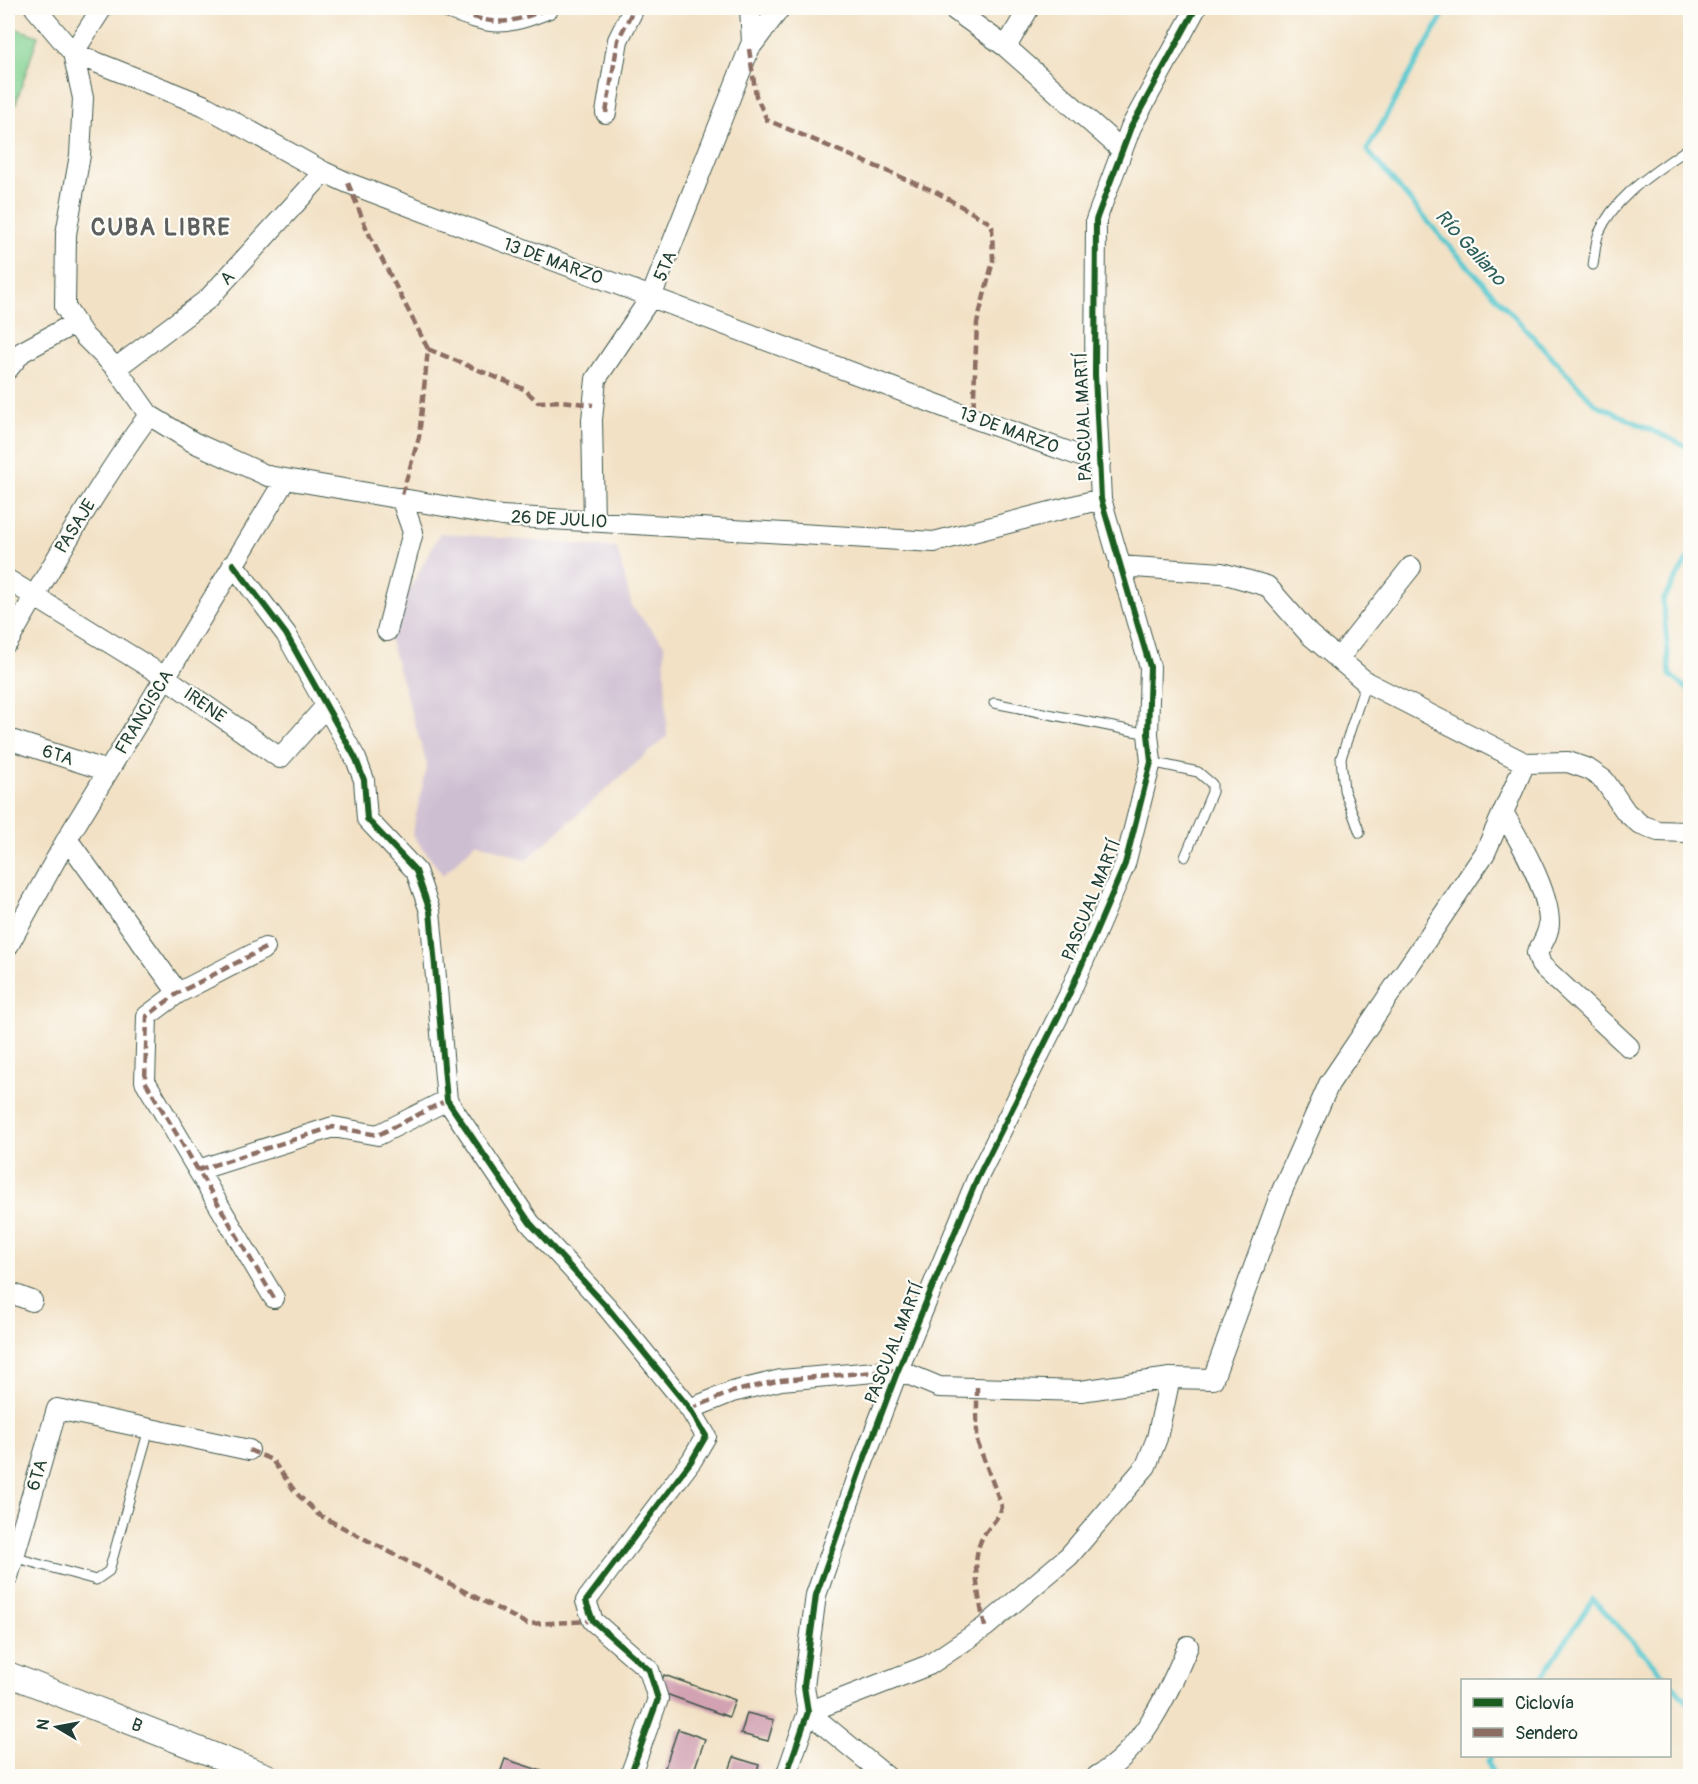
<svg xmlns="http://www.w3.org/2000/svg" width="1698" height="1784" font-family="Pangolin,sans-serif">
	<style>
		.industrial { fill: #cebed1 }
		.green { fill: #82d292; stroke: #508863; stroke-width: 1.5 }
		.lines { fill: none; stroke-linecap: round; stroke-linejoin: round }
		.stream { stroke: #5bc9d0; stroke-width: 5 }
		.building { fill: #d2a2b3 }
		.service-casing { stroke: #3f564a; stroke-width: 11 }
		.minor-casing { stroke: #3f564a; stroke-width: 22 }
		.tertiary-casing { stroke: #3f564a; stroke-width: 26 }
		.service { stroke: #fff; stroke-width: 9 }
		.minor { stroke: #fff; stroke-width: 20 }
		.tertiary { stroke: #fff; stroke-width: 24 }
		.quiet { stroke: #8d6e63; stroke-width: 4.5; stroke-dasharray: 9 4.5; stroke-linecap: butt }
		.cycleway-casing { stroke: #fdfcf7; stroke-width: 10 }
		.cycleway { stroke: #1b5e20; stroke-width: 6 }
		.labels { text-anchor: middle; stroke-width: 4.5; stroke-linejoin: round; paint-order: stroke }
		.street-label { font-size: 18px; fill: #1f3d34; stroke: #fdfcf7 }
		.water-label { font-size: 20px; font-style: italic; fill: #2e605b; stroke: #fdfcf7 }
		.district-label { font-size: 24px; font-weight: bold; letter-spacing: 1.5px; fill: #5e6060; stroke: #fdfcf7 }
	</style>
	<rect width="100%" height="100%" fill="#fdfcf7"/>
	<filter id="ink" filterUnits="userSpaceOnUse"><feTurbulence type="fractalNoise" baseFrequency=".0167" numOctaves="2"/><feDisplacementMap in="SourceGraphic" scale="12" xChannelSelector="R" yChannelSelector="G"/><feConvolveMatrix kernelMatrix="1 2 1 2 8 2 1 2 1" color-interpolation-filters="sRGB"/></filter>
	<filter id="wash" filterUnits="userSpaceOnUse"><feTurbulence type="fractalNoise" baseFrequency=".008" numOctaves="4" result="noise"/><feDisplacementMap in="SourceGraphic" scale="24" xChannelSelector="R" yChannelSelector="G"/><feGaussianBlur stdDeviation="1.35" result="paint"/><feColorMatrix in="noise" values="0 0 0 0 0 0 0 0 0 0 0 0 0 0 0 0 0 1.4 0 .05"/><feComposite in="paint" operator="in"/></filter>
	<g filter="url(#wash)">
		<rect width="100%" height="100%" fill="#f2e1c5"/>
		<path class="industrial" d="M440,533l177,15 15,59 32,37 3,92 -141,124 -49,-18 -34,33 -31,-41 15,-69 -40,-134z"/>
		<path class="green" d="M8,26l30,10 -30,91z"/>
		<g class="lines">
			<path class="stream" d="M1447,8l-80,142 75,88 153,166 95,44
				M1690,555l-27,45 7,75 20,16
				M1540,1680l53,-81 75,81
				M1670,1682l20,23
				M1491,1756l-3,5 5,15"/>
		</g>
		<g id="blocks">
			<path class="building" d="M664,1675l71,25 -6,17 -71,-26z
				M747,1713l27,7 -6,21 -27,-7z
				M678,1729l27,10 -13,37h-30z
				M734,1757l25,8 -4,11h-28z
				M505,1759l52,17h-58z"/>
		</g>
	</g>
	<g filter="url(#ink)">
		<use href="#blocks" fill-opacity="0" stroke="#3f564a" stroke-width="1.5"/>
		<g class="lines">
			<g class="service-casing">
				<path id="service" d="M1593,265c2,-10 2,-22 6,-32 17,-39 58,-62 91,-86
					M994,703l154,31
					M1151,762l47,10 14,12v8l-27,65
					M1360,833l-16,-43 -3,-32 25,-76
					M13,1557l83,23 13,-9 40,-142"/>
			</g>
			<g class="minor-casing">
				<path id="minor" d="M35,8l38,45 130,52 121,67 24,11 625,235 127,45
					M447,8c47,17 55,19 102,0
					M952,8l54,39 116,103
					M1006,47l23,-39
					M749,49l31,-41
					M73,53l10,45 -3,57 -14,79 -1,73 19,29 32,32 33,47 44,27 75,34 234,40 432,26 167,-43
					M73,53l29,-45
					M606,113l12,-73 16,-32
					M116,368l92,-69 116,-127
					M8,369l14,-17 53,-29
					M594,521l-2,-101 4,-41 55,-82 101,-255 -2,-34
					M233,564l53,70 70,125 8,21 3,39 49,52 14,40 17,189 83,123 77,84 83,102 16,27 -14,24 -106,141 7,20 56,49 9,29 -28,77
					M1119,566l103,7 45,13 43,49 56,47 159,81 43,-1 20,7 16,11 22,32 15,13 17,6 28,1
					M8,580l157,97 115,81 46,-52
					M387,631l26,-99 -12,-34
					M8,642c45,-77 88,-155 141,-227
					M1338,659l73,-92
					M8,739l100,32
					M1504,814c16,27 45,77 45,109 0,10 -7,21 -12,30l4,12 88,82
					M67,839l111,154
					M8,946l59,-107 218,-359
					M265,948l-87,45 -31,23 -2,65 129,217
					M198,1170l135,-43 45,8 69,-35
					M8,1292l24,9
					M690,1409l42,-17 49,-12 117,-10 41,17 142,4 89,-13 43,1 68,-186 48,-109 156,-231 40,-90
					M8,1577l49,-168 192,41
					M786,1776l22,-64 -4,-26 12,-91 46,-130 36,-95 79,-191 91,-182 57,-133 26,-102 -3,-28 2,-67 -49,-168 -6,-124 1,-155 35,-93 65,-119
					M886,1776l-78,-64 121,-47 56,-38 84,-71 77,-90 11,-28 13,-60
					M1097,1776c44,-23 73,-86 91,-130"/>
			</g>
			<g class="tertiary-casing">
				<path id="tertiary" d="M8,1674l259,102"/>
			</g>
			<use href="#service" class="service"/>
			<use href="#minor" class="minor"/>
			<use href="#tertiary" class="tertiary"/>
			<path class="quiet" d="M447,8c47,17 55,19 102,0
				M749,49l7,47 11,24 169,72 56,32 1,37 -16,62 -4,95
				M606,113l12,-73 16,-32
				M348,183l20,49 60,117 -9,88 -18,61
				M428,349l96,40 14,13 24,-1 31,4
				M265,948l-87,45 -31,23 -2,65 129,217
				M198,1170l135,-43 45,8 69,-35
				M977,1387v54l25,66c-4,14 -17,22 -22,36 -9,22 0,61 5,84
				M690,1409l42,-17 49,-12 117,-10
				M249,1450l23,10 25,34 22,21 208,109 66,-3"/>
			<g class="cycleway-casing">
				<path id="cycleway" d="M233,564l53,70 70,125 8,21 3,39 49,52 14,40 17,189 83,123 77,84 83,102 16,27 -14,24 -106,141 7,20 56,49 9,29 -28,77
					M786,1776l22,-64 -4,-26 12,-91 46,-130 36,-95 79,-191 91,-182 57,-133 26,-102 -3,-28 2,-67 -49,-168 -6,-124 1,-155 35,-93 65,-119"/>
			</g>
			<use href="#cycleway" class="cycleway"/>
		</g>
	</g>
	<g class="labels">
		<g class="street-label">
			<text transform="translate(553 261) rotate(20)" y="6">13 DE MARZO</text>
			<text transform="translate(665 266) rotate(-67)" y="6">5TA</text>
			<text transform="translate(227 278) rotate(-47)" y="6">A</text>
			<text transform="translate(1083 417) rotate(-92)" y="6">PASCUAL MARTÍ</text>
			<text transform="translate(1009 430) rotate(20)" y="6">13 DE MARZO</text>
			<text transform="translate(559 519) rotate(3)" y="6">26 DE JULIO</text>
			<text transform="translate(75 526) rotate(-58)" y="6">PASAJE</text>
			<text transform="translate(205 705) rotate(35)" y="6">IRENE</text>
			<text transform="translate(144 712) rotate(-59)" y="6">FRANCISCA</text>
			<text transform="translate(58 755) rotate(18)" y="6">6TA</text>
			<text transform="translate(1091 900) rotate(-68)" y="6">PASCUAL MARTÍ</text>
			<text transform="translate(894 1343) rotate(-68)" y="6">PASCUAL MARTÍ</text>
			<text transform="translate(37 1475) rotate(-73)" y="6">6TA</text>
			<text transform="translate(137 1725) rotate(22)" y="6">B</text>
		</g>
		<g class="water-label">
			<text transform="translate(1471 247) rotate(48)" y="7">Río Galiano</text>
		</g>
		<g class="district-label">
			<text x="161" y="235">CUBA LIBRE</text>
		</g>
	</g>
	<rect width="1698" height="1784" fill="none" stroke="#fdfcf7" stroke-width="30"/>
	<rect x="1461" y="1679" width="210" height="78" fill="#fdfcf7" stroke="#a4b0a9" stroke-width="1.5"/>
	<rect x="1473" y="1698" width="30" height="9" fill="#1b5e20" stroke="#a4b0a9" stroke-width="1.5"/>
	<text x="1515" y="1709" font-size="18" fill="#1f3d34">Ciclovía</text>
	<rect x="1473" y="1728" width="30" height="9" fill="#8d6e63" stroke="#a4b0a9" stroke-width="1.5"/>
	<text x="1515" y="1739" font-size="18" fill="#1f3d34">Sendero</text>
	<g transform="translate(57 1727) rotate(280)" stroke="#fdfcf7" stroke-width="4.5" paint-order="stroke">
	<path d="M0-4.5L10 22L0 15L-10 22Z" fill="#1f3d34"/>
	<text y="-9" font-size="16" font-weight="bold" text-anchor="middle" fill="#1f3d34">N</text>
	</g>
</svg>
